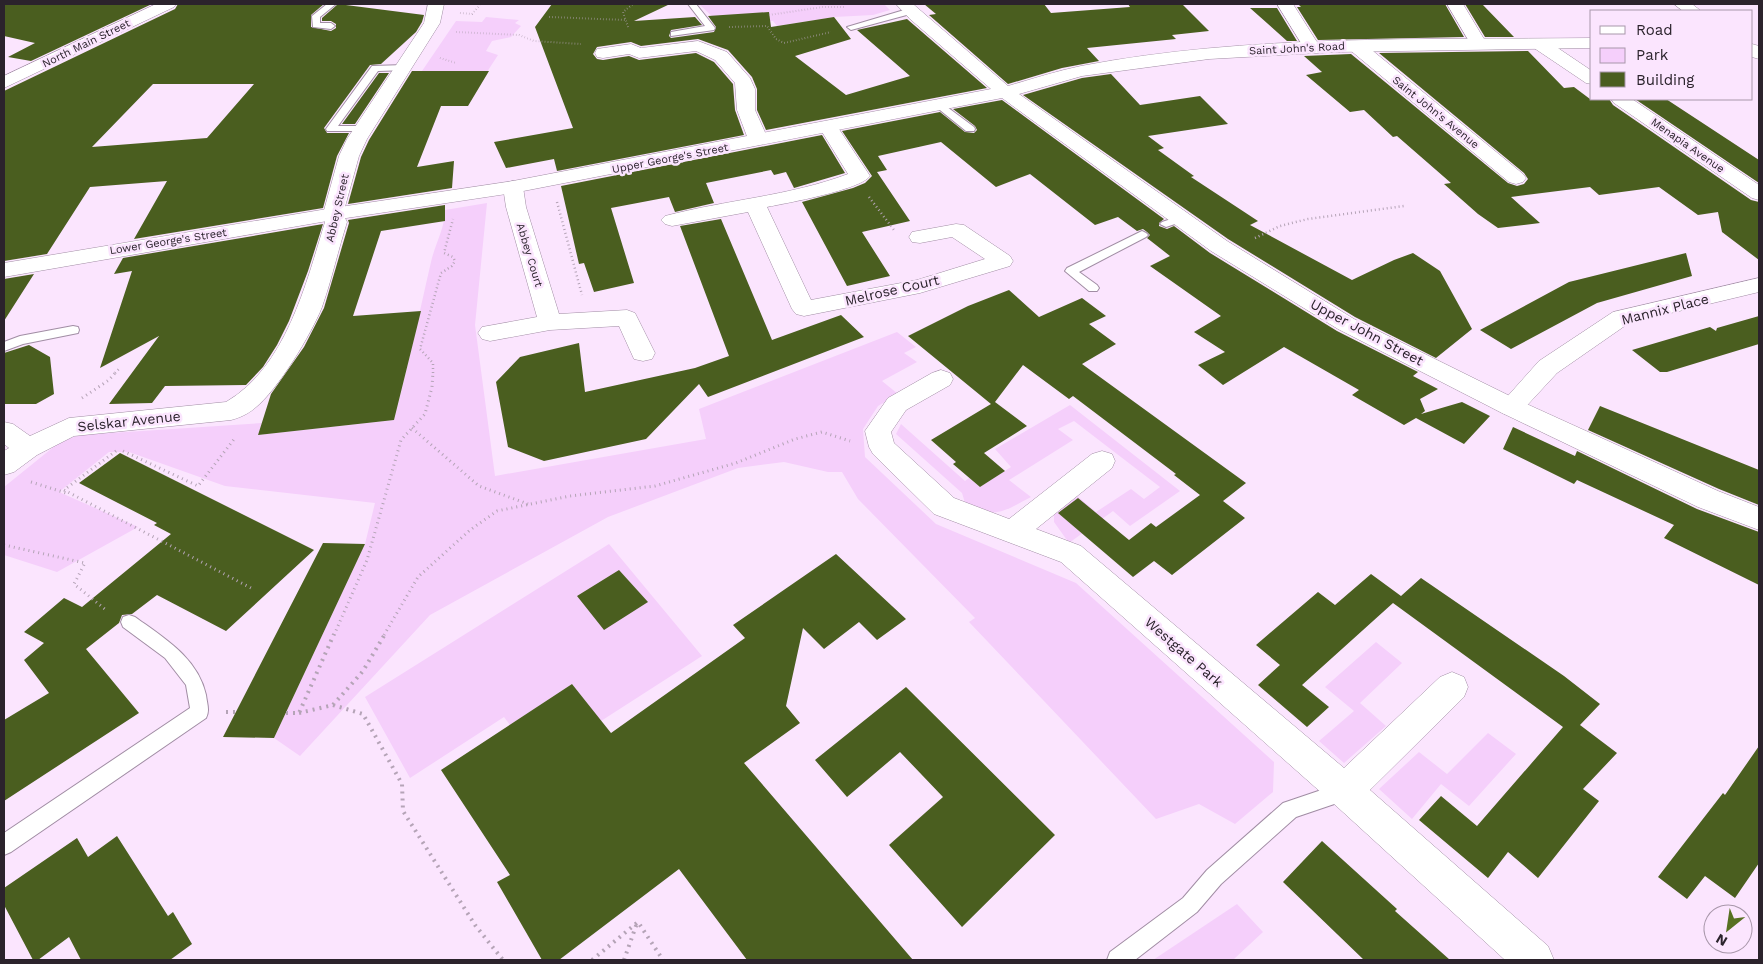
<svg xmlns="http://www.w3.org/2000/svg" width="1763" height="964" font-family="'Work Sans',sans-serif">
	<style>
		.green { fill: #f5cffb }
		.building { fill: #4a5e1f; fill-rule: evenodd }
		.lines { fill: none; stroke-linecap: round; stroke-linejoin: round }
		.lane-casing { stroke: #a18da4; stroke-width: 2 }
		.street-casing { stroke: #a18da4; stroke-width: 1 }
		.secondary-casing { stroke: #a18da4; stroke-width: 1 }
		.path-far3 { stroke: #b5a4b7; stroke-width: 2; stroke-dasharray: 0.5 2.5; stroke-linecap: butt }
		.path-far2 { stroke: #b5a4b7; stroke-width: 2.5; stroke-dasharray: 1 3; stroke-linecap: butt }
		.path-far1 { stroke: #b5a4b7; stroke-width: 3; stroke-dasharray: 1 4; stroke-linecap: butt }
		.path { stroke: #b5a4b7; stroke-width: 4; stroke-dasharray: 2 5; stroke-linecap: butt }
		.lane { fill: #fff; fill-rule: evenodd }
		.street { fill: #fff; fill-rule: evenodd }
		.secondary { fill: #fff; fill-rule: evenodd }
		.labels { text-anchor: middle; stroke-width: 5; stroke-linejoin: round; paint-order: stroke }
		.far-street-label { font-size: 11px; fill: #2b232c; stroke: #fbe5fe }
		.street-label { font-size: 14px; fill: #2b232c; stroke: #fbe5fe }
	</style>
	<rect width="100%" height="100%" fill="#fbe5fe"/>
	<path class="green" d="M699,4h185l6,6 -17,5 -39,2 -57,9 -4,-5 -48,2 -9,-3z
		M486,17l33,3 -4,3 6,3 -10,11 -19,4 -6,10 12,4 -11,17 -65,-1 34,-50 26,1z
		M487,203l-12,122 20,151 211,-37 -7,-30 198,-77 19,15 -12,6 13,9 -35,19 16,13 -20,12 -15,23 2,28 71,67 140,59 198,179 -1,30 -38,32 -36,-20 -43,15 -187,-197 6,-4 -117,-119 -16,-27h-14l-44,-10 -46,6 -130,49 -178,98 -130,141 -26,-18 91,-194 10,-41 -150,-17 -96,-34h-20l-50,40 79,35 -81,45 -53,-17v-68l57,-46 20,-6 181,-12 -4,12 136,-15c14,-53 25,-106 37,-158 4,-18 14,-34 14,-52z
		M1070,405l110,86 -50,35 -17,-15 -44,32 -15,-21v-12l22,-15 20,17 35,-23 13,10 16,-12 -86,-66 -16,8 15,11 -64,40 22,17c-29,15 -33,21 -65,9l-4,-13 -66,-59 5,-10 64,57 4,-3 11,9 31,-20 -16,-18z
		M609,544l93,112 -101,65 -29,-37 -62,41 -6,-8 -94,61 -45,-81z
		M1376,642l26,21 -42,40 26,23 -42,37 -25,-22 35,-30 -29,-24z
		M1488,733l28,21 -47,52 -28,-22 -29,35 -33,-30 40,-37 28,22z
		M1237,904l26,28 -29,27 -3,1h-78z"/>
	<path class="building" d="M4,4h148l-121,57 -23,-4 27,-14 -31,-7z
		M178,4h146l-13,11v12l20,4 5,-3v-4l-5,-3h-9v-3l16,-14 86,11 -2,7 -6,10 -35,32 -11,1 -46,63 3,5h22l-12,23 -14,52 -189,31 33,-58 -77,6 -43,67 -43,7v-170l171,-82zM153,84h101l-47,54 -115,9z
		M552,4h118l-36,17 61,-4 7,8 -31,5 -2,6 2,2 43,-6 2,-5 -8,-11 61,-4 2,15 63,-10 17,22 -56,17 51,39 64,-19 -53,-46 50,-11 80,69 -221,42 -9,-20v-21l-5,-12 -24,-27 -30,-11 -57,7 -10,-4 -34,5 -4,7 4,5 6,1 26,-4 10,4 57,-7 18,9 19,22 2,26 9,25 -187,36 -3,-12 -48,9 -12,-26 79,-14 -38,-101z
		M924,4h120l7,9 79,-6 -2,-3h54l27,27 -37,4 4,4 -89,9 12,13 -37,7 -54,16 -79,-69 7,-1z
		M1360,4h85l19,33 -146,3 -21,-33h4l-2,-2z
		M1465,4h17l32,33h-29z
		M1250,8h27l20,33h-10z
		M1528,51l36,37 10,-1 16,12h19l4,6 138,95 8,2v58l-37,-28 -4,-20 -20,3 -39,-28 -60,8 -9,-8 -79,10 29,26 -42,5 -20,-14 -34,-30 7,-1 -54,-47 -4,1 -29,-27 -14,2 -44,-37 16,-3 -18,-16 47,-2 157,129 9,3 7,-2 4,-5 -4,-6 -145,-120z
		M412,71h77l-21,35h-27l-24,61 37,-6 -2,27 -104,16 13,-47 8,-17z
		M379,73h10l-34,51h-13z
		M1111,74l29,31 60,-9 28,28 -80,12 16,12 -6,2 36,26 -3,1 67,44 -8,4 102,55 42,-20 19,-7 27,18 32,58 -36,29 -81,-41 -127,-78 -205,-144 59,-17z
		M1635,99h31l93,61v23z
		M1002,100l162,119 -5,4v3l8,3 7,-3 36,27 127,78 81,41 -5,4 25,13 -18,10 5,12 -4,3 41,-12 28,14 -26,28 -48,-26 -12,7 -52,-30 7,-5 -75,-43 -61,38 -25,-20 27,-13 -31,-20 27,-16 -71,-50 20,-10 -23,-18 3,-3 -3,-3 -4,-3 -6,2 -19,-14 -23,8 -65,-51 -34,13 -55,-45 -63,14 9,14 -10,2 33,49 -48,11 28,44 -43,10 -45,-84 51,-14 12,-5 7,-7 -30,-45 98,-19 25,20 9,1 3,-3 -2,-4 -22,-17z
		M822,135l23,38 -51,15 -8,-16 -12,3 -3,-5 -65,13 8,20 -39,9 -6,-15 -58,11 23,75 -40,9 -10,-29 -5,1 -18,-78z
		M445,205v16l-64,10 -28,85 68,-5 -27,109 -136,15 13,-41 33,-47 20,-39 25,-85 -1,-3z
		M721,219l51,121 69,-25 23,22 -156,60 -9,-13 -53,55 -102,22 -36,-14 -12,-65 24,-25 59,-14 6,49 110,-24 34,-12 -49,-130z
		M323,224l-15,47 -19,50 -12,24 -14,22 -17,18 -81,1 -13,17 -43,1 50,-68 -59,32 32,-97 -18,3 9,-16z
		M1686,253l6,23 -95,27 -86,46 -31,-19 89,-48z
		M34,274l-30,47v-42z
		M1009,290l30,27 43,-19 24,18 -17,8 27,20 -34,20 164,119 -23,18 22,17 -73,57 -18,-14 -21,16 -75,-64 20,-15 51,42 22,-17 5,4 44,-32 -26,-20 2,-1 -103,-78 -4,3 -46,-34 -28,37 32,24 -43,27 21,18 -25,16 -27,-23 3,-2 -25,-22 60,-36 -83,-68 60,-30z
		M1759,316v28l-92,28h-7l-28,-22 78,-23 6,4 1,-3z
		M29,345l21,12 4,37 -18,10h-32v-51z
		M1600,406l159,64v35l-40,-16 -131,-59z
		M1513,427l62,29 2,-5 120,58 62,23v53l-95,-47 10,-13 -97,-45 -3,4 -71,-35z
		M120,453l194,97 -88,81 -69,-36 -25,19 -10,1 -3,8 -33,26 53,64 -135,88v-81l45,-27 -25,-33 20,-17 -20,-11 40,-34 18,9 89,-73 -17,-9 3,-2 -78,-40z
		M323,543l42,1 -91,194 -51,-1z
		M836,554l70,65 -29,21 -18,-18 -35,27 -21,-21 -17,78 14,17 -56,40 169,197h-166l-68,-91 -120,91h-17l-45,-78 13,-7 -69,-105 131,-86 39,49 134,-95 -12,-13z
		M619,570l29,32 -44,28 -27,-34z
		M1371,574l30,22 20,-18 143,98 36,28 -20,21 37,28 -34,36 16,12 -61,77 -30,-26 -20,26 -69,-58 22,-24 36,30 86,-99 -170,-124 -91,82 27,22 -22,20 -49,-42 22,-20 -24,-20 62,-53 17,13z
		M906,687l149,148 -93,92 -73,-82 54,-48 -43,-45 -53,45 -32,-37z
		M1759,746v117l-24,35 -30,-22 -18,23 -29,-22 65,-84 2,2z
		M117,836l51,80 5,-4 19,32 -22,16h-89l-12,-23 -31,23h-5l-29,-55v-17l73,-50 11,19z
		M1322,841l75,68 -2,2 55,49h-86l-81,-78z"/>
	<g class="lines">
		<g class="lane-casing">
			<path id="lane" d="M327,4h9l-16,13v6h11l4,3 -4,3 -18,-2 -1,-11z
				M688,4h8l19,24 -1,2 -43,6v-4l34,-6z
				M911,8l4,3 -1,2 -63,17 -4,-3z
				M405,65l3,1v4l-30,1 -40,55h26l5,3 -1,2h-41l-1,-2 46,-63z
				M939,101l35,26 1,2 -1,2h-8l-31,-25 -1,-2z
				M1180,216l4,1 2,2 -2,2 -18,6 -6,-3 2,-2z
				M1142,231l4,2 2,2 -2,2 -67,35 18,13 2,3 -2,3h-8l-24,-20 2,-3z
				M73,326l5,1 1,3 -1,3 -55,11 -19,7v-9l16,-6z
				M129,615l6,2c29,21 63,41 71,78 1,9 4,15 0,23l-195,134 -7,3v-22l186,-125 -4,-23 -21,-27 -42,-31 -2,-5 2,-5z
				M1345,782l7,2 3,7 -3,7 -56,19 -75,67 -24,28 -62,48h-28l3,-8 73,-54 24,-28 76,-67z"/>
		</g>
		<g class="street-casing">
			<path id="street" d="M156,4h20l-2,3 -170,81v-12z
				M428,4h16l-4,19 -73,116 -8,17 -16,58 4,8c-9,28 -15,57 -25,85 -10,26 -45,84 -67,101 -7,6 -16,10 -24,12l-157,16 -37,19 -23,17 -10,3v-24l5,-3 -5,-4v-22l9,2 17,12 39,-18 157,-16c60,-35 80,-118 99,-180l-2,-8 16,-58 8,-17 77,-116z
				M1277,4h16l27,43 -2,4h-12z
				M1447,4h16l24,40 -2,4h-12z
				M1540,39l6,1 46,31v13l-6,-1 -52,-35 -2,-4 2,-4z
				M698,41l29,11 23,26 5,11v21l13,29 -3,4 -7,2 -7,-2 -3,-4 -11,-29 -2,-27 -20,-23 -19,-9 -57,7 -10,-4 -26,4 -6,-1 -2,-4 2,-4 34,-5 10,4z
				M1356,41l6,1 161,132 3,4 -3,4 -7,2 -7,-2 -159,-132 -2,-4 2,-4z
				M1611,99h21l127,86v15l-7,-2 -138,-95z
				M828,121l7,2 35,53c-10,14 -83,27 -103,31l44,93 106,-20 68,-21 -33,-22 -32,6 -8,-1 -3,-5 3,-5 44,-8 8,1 46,31 3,5 -3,5 -90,27 -116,23 -8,-2 -4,-5 -44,-97 -76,14 -7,-2 -4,-4 4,-4c60,-16 125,-20 183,-42l-29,-47 2,-4z
				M513,181l7,2 3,4 3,20 33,107 68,-4 8,3 20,40 -3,6 -9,2 -9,-2 -15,-33 -69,4 -60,11 -8,-2 -4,-6 4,-6 55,-10 -31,-110 -3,-20 3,-4z
				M1759,278v14l-130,31 -72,50 -37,40 -9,3 -9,-3 -4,-6 41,-46 74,-49z
				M941,370l9,3 3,6 -3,6 -44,25 -15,22 3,11 60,55 55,21 83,-65 10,-3 10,3 3,7 -3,7 -76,61 45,17 263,222 96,-91 12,-5 12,5 4,10 -4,10 -94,93 178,156 6,14h-49l-172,-157 -272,-241 -127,-48 -61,-60 -4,-7 -4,-16 23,-33 44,-25z"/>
		</g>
		<g class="secondary-casing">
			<path id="secondary" d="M896,4h17l95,82c24,-7 49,-15 73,-20 168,-32 341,-26 511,-28v10l-256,4 -127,7 -127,17 -63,18 208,147 127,78 166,82 198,90 41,16v23l-61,-23 -196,-94 -164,-84 -127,-78 -209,-153 -489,95 -180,27 -329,57v-14l329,-55 180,-27 478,-92 -81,-70z
				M1674,4h18l9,7h-18z
				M1752,44l7,2v13l-7,-2z"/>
		</g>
		<path class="path-far3" d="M460,13l12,1 8,-9
			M769,15l54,-8h22
			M549,17l76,3
			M628,27l-5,-15 10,-8
			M729,27l38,-1 9,13 8,4 47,-11
			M456,32l63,3 15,6 47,3
			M440,58l16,5"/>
		<path class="path-far2" d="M869,197l25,33
			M557,202l25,93
			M1255,238l25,-12 28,-7 96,-13
			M115,373l4,-4
			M433,373v-10l-13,-14 21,-76 11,-7 3,-5 -2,-4 -9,-4 9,-34"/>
		<path class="path-far1" d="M82,398l27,-18 7,-8
			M412,428l67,58 49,18
			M116,451l-52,39 187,98
			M123,451l75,35 37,-48
			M31,482l35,11
			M4,545l81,18 -11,21 32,26
			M334,635l33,-75 34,-120 24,-26 7,-27 1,-15
			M384,635l34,-58 52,-47 27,-19 73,-15 85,-10 81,-23 59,-24 27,-7 28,9"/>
		<path class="path" d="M333,705l30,9 39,70 1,27 72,114 28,35
			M226,712h10
			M286,713h13l35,-79
			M299,713l34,-8 30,-34 22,-37
			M592,960l46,-38 25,38
			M624,960l13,-37"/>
		<use href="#lane" class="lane"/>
		<use href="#street" class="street"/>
		<use href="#secondary" class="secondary"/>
	</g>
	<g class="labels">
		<g class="far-street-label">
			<text transform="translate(86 43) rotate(-26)" y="4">North Main Street</text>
			<text transform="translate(1297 48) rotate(-3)" y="4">Saint John's Road</text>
			<text transform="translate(1436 112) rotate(39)" y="4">Saint John's Avenue</text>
			<text transform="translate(1688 145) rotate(35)" y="4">Menapia Avenue</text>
			<text transform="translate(670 158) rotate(-11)" y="4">Upper George's Street</text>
			<text transform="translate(337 208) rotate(-77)" y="4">Abbey Street</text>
			<text transform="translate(168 241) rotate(-9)" y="4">Lower George's Street</text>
			<text transform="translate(530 255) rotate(73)" y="4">Abbey Court</text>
		</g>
		<g class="street-label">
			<text transform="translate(892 290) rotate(-13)" y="5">Melrose Court</text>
			<text transform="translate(1665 309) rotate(-14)" y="5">Mannix Place</text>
			<text transform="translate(1367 332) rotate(28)" y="5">Upper John Street</text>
			<text transform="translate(129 421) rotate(-6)" y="5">Selskar Avenue</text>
			<text transform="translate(1184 652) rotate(41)" y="5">Westgate Park</text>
		</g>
	</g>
	<rect width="1763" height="964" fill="none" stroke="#2b232c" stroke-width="10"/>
	<rect x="1590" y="10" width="162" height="90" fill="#fbe5fe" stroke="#a897aa"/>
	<rect x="1600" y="26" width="25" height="8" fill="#ffffff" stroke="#a897aa"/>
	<text x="1636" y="35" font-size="15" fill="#2b232c">Road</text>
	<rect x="1600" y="48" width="25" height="15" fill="#f5cffb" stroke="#a897aa"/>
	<text x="1636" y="60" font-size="15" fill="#2b232c">Park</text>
	<rect x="1600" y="72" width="25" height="15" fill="#4a5e1f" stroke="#a897aa"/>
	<text x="1636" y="85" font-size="15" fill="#2b232c">Building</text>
	<g transform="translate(1728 929) rotate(210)"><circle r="24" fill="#fbe5fe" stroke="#a897aa"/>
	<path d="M0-4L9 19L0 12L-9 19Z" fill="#577022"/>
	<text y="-8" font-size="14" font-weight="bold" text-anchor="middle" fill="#2b232c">N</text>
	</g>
</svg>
